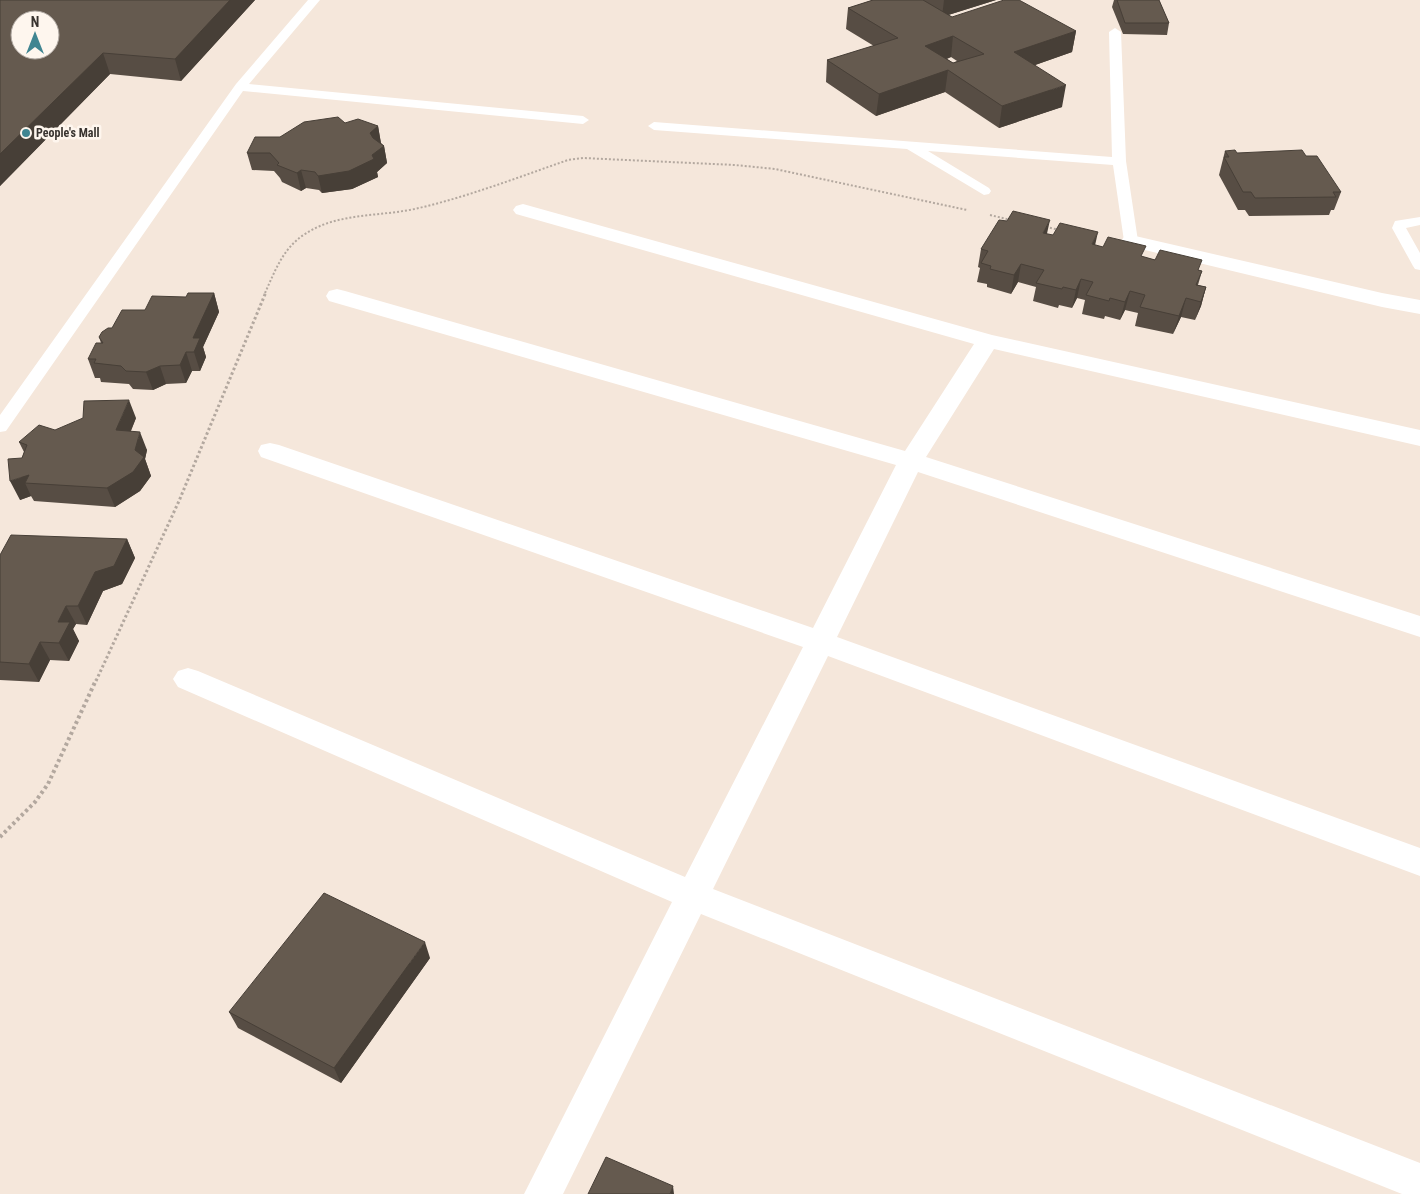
<svg xmlns="http://www.w3.org/2000/svg" width="1420" height="1194" font-family="'Roboto Condensed',sans-serif">
	<style>
		.lines { fill: none; stroke-linecap: round; stroke-linejoin: round }
		.path-far2 { stroke: #b3a89f; stroke-width: 2; stroke-dasharray: 2 2; stroke-linecap: butt }
		.path-far1 { stroke: #b3a89f; stroke-width: 3; stroke-dasharray: 2.5 2.5; stroke-linecap: butt }
		.path { stroke: #b3a89f; stroke-width: 4; stroke-dasharray: 3 3; stroke-linecap: butt }
		.lane { fill: #fff; fill-rule: evenodd }
		.street { fill: #fff; fill-rule: evenodd }
		.wall { fill: #574d44; fill-rule: evenodd }
		.shaded-wall { fill: #473f37 }
		.building { fill: #655a4f; stroke: #473f37; fill-rule: evenodd }
		.poi-dot { fill: #408591; stroke: #fef6ee; stroke-width: 2 }
		.labels { text-anchor: middle; stroke-width: 5; stroke-linejoin: round; paint-order: stroke }
		.far-poi-label { font-size: 12px; font-weight: bold; fill: #38332f; stroke: #fef6ee; text-anchor: start }
	</style>
	<rect width="100%" height="100%" fill="#f5e7db"/>
	<g class="lines">
		<path class="path-far2" d="M990,215l21,5
			M1046,227l14,3
			M265,293c10,-22 18,-45 40,-59 33,-22 77,-17 114,-26 51,-12 100,-31 149,-48l15,-2 152,7 40,4 192,41"/>
		<path class="path-far1" d="M96,681l83,-180 87,-209"/>
		<path class="path" d="M0,837l35,-35 13,-18 48,-104"/>
		<path class="lane" d="M308,0h12l-71,84 334,32 6,4 -6,4 -340,-33 -237,340 -6,1v-17l236,-331z
			M1115,28l6,4 5,129 12,80 -2,3h-10l-2,-3 -11,-76 -185,-14 61,37 2,3 -2,3 -5,1 -77,-46 -253,-19 -6,-4 6,-4 458,35 -3,-125z
			M1420,217v8l-14,3 14,25v17l-5,-1 -2,-3 -21,-38 3,-7z"/>
		<path class="street" d="M523,204l469,131 428,95v16l-426,-97 -68,108 494,159v21l-502,-165 -81,165 583,211v28l-592,-220 -115,233 707,274v31h-18l-701,-280 -138,280h-39l148,-292 -494,-215 -5,-8 5,-8 10,-3 10,3 487,206 118,-230 -542,-190 -3,-6 3,-6 9,-2 9,2 534,183 83,-163 -567,-164 -3,-5 3,-5 8,-2 8,2 560,160 69,-107 -458,-130 -3,-4 3,-4z
			M1131,235l251,58 38,7v14l-38,-7 -258,-62 -3,-4 3,-4z"/>
	</g>
	<path class="wall" d="M0,0h255l-74,81 -71,-7 -110,112z
		M873,0h123l-48,15 4,2 124,14 -4,21 -37,13 27,42 -63,21 -54,-36 -69,24 -50,-34 1,-22 47,-14 -28,-17 2,-21zM951,57l6,4 -4,2 -6,-4z
		M1114,0h45l10,23 -2,12 -44,-1 -11,-27z
		M345,123l33,3 3,17 3,3 3,17 -10,9 1,5 -26,12 -30,4 -3,-3 -13,-2 -5,3 -19,-9 -2,-4 -6,-7 -22,-1 -5,-17 33,-16z
		M1225,151l12,2 69,3 35,36 -7,18h-3l-2,5 -80,1 -4,-6h-7l-19,-35z
		M1047,234l155,37 -4,14 8,2 -5,19 -6,14 -14,-3 -8,17 -38,-8 3,-13 -13,-3 -5,10 -15,-4 -1,3 -22,-5 3,-14 -8,-2 -5,10 -13,-3 -1,3 -25,-7 3,-14 -18,-5 -7,12 -24,-7v-3l-10,-2 3,-14 -2,-1 3,-18z
		M214,293l5,19 -16,35 3,10 -6,14h-8l-6,12 -20,1 -13,6 -20,-1 -4,-5 -28,-2 -1,-4h-5l-7,-19 13,-16 -2,-6 13,-9 33,-18 41,-13z
		M136,418l-5,13 16,19 -2,9 6,17 -11,15 -25,16 -81,-6 -3,-5 -11,4 2,-42 2,-6 -5,-10z
		M127,539l8,19 -13,26 -19,7 -16,34 -11,-1 -3,5 6,12 -10,20 -19,-1 -11,22 -39,-2v-125z
		M430,958l-89,125 -103,-55 -9,-16z"/>
	<path class="shaded-wall" d="M230,0h25l-74,81 -6,-22z
		M944,0h52l-54,17z
		M1076,31l-4,21 -62,22 4,-22z
		M953,36l-2,21 -29,10 3,-21z
		M103,53l7,21 -110,112v-32z
		M948,70l-3,22 -69,24 3,-22z
		M1066,85l-4,22 -63,21 3,-22z
		M378,126l3,18 -8,7 -3,-18z
		M384,146l3,17 -10,9 1,5 -26,12 -30,4 -4,-17 54,-21z
		M301,170l5,18 -5,3 -4,-18z
		M1050,220l-4,18 -3,-5z
		M1098,232l-4,18 -2,-6z
		M1021,264l-3,18 -7,12 3,-19z
		M1081,279l-4,19 -5,10 4,-18z
		M1206,287l-5,19 -6,14z
		M1130,291l-5,19 -5,10 5,-18z
		M214,293l5,19 -16,35 3,10 -6,14 -6,-19 -1,-14z
		M1186,298l-5,19 -8,17 6,-18z
		M186,352l6,19 -6,12 -6,-18z
		M160,366l6,18 -13,6 -7,-18z
		M129,400l7,18 -13,31 -7,-19z
		M140,432l7,18 -2,9 6,17 -11,15 -25,16 -8,-19 28,-38z
		M29,475l-4,8 6,13 -11,4 -10,-19z
		M127,539l8,19 -13,26 -19,7 -16,34 -9,-19 17,-34z
		M66,606l10,18 -3,5 6,12 -10,20 -10,-18 -1,-21z
		M40,642l10,18 -11,22 -10,-18z
		M425,942l5,16 -89,125 -7,-15z
		M673,1186l1,8h-4z"/>
	<path class="building" d="M0,0h230l-55,59 -72,-6 -103,101zM20,20h30v30h-30z
		M873,0h50l29,17 52,-17h15l57,31 -62,21 52,33 -64,21 -54,-36 -69,24 -52,-34 71,-22 -50,-30zM953,36l31,18 -31,9 -28,-17z
		M1117,0h42l10,23h-44z
		M338,117l7,6 13,-4 20,7 -8,7 3,5 11,8 -12,9 2,4 -25,12 -31,5 -3,-4 -14,-2 -4,3 -20,-8 2,-2 -9,-10h-23l8,-16h25l24,-15z
		M1235,150l2,3 65,-3 4,6h11l24,36h-8l3,5 -81,1 -4,-6h-8l-19,-35h5l-4,-6z
		M1013,211l37,9 -7,13 10,2 7,-12 38,9 -6,12 11,3 5,-10 38,9 -5,10 14,4 5,-10 42,10 -4,10 4,1 -6,14 10,2 -5,15 -15,-4 -7,18 -39,-9 5,-12 -15,-4 -5,11 -15,-4 -1,3 -23,-6 7,-13 -12,-3 -5,11 -13,-3 -1,2 -26,-6 8,-13 -23,-6 -7,11 -24,-6 1,-3 -10,-3 7,-12 -7,-2 18,-29 8,1z
		M188,293h26l-21,45h7l-6,14h-8l-6,13 -20,1 -14,6 -20,-1 -5,-5 -27,-3 2,-4h-8l8,-16h7l-4,-6 3,-5 6,-4h4l10,-18h23l7,-14 34,1z
		M129,400l-13,30 24,2 -5,18 9,7 -11,15 -26,16 -82,-5 4,-8 -19,6 -2,-22 14,-1 5,-13 -8,-3 20,-17 16,5 28,-12 1,-17z
		M11,535l116,4 -13,27 -19,6 -17,34h-12l-8,16h12l-11,21 -19,-1 -11,22 -29,-2v-107z
		M324,893l101,49 -91,126 -105,-56z
		M606,1157l67,29 -3,8h-82z"/>
	<circle class="poi-dot" cx="26" cy="133" r="5"/>
	<g class="labels">
		<g class="far-poi-label">
			<text x="36" y="137">People's Mall</text>
		</g>
	</g>
	<g transform="translate(35 35)"><circle r="24" fill="#fef6ee" stroke="#afa8a2"/>
	<path d="M0-4L9 19L0 12L-9 19Z" fill="#408591"/>
	<text y="-8" font-size="14" font-weight="bold" text-anchor="middle" fill="#38332f">N</text>
	</g>
</svg>
